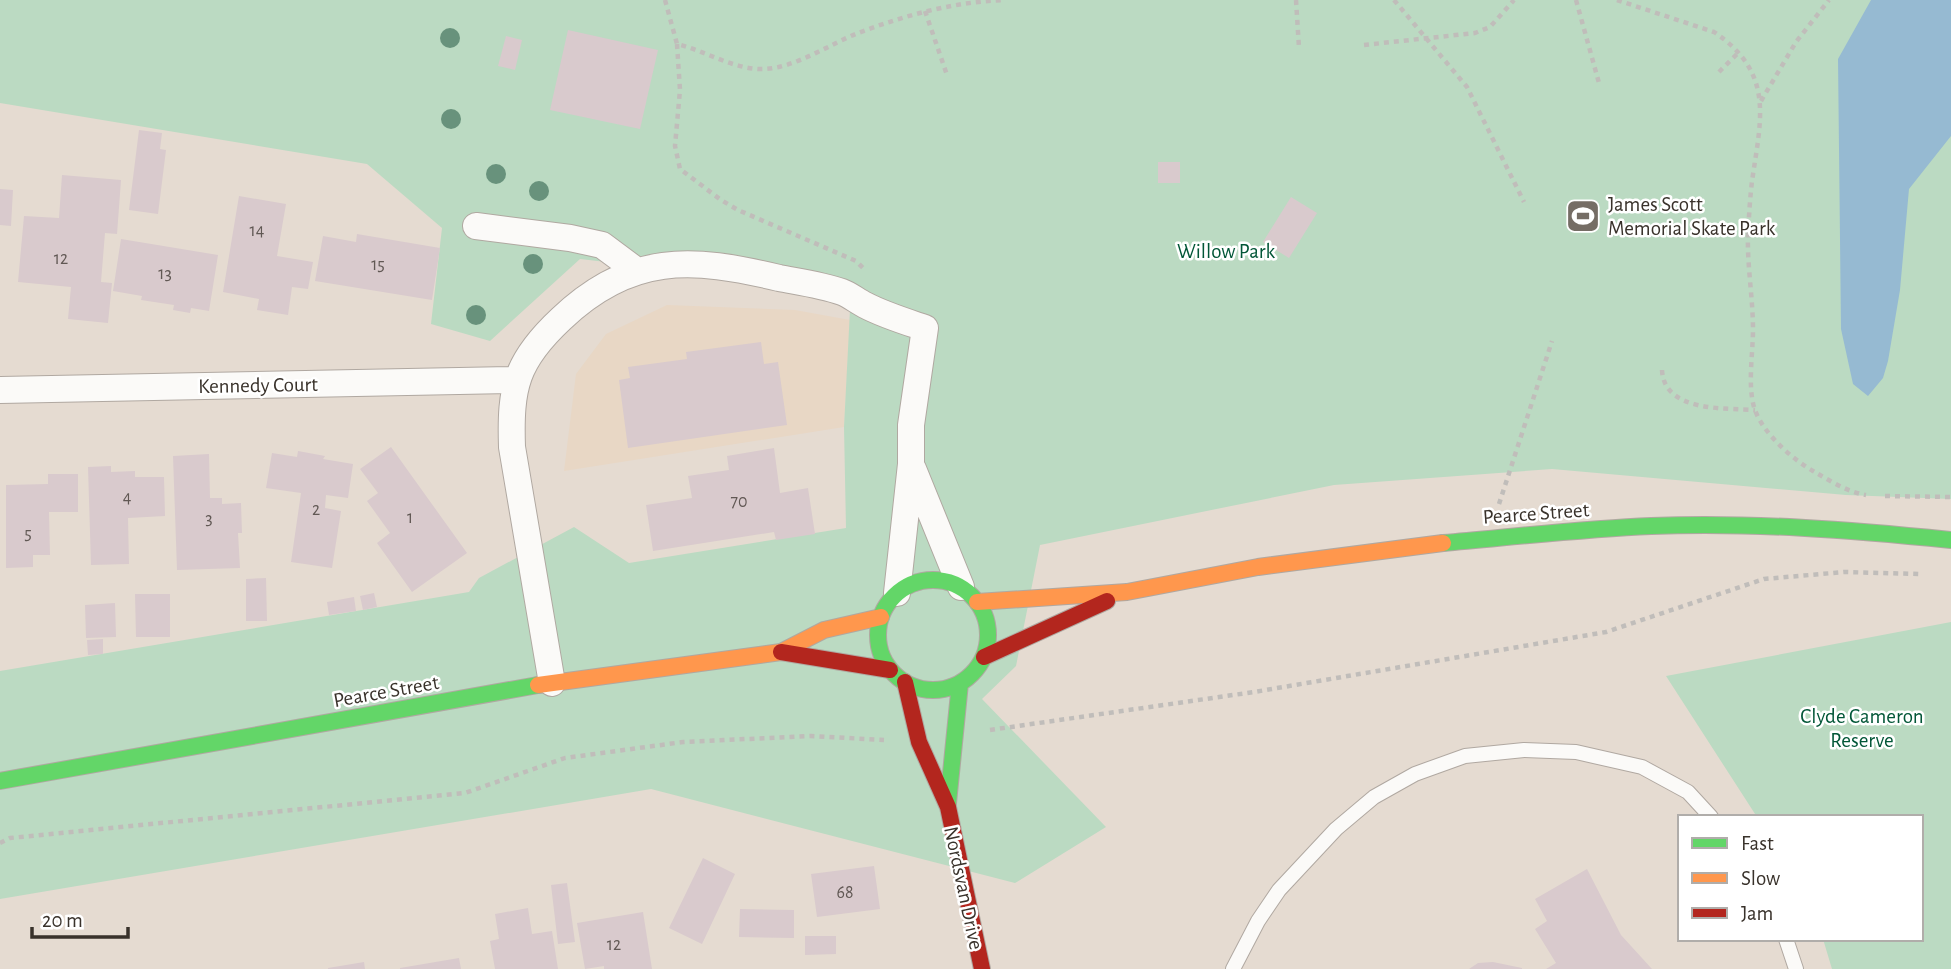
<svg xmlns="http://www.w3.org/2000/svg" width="1951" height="969" font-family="'Alegreya Sans',sans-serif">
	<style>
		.built { fill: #e8d7c5 }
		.green { fill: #bbdac2 }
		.water { fill: #96bad2 }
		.building { fill: #d9cacd }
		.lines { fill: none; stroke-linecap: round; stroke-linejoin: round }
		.lane-casing { stroke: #b0a8a1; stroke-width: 16 }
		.street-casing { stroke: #b0a8a1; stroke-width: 28 }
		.fast-casing { stroke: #b0a8a1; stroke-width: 18 }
		.slow-casing { stroke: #b0a8a1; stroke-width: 18 }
		.jam-casing { stroke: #b0a8a1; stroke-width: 18 }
		.path { stroke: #c0bdba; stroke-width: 4.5; stroke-dasharray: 5 5; stroke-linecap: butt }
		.lane { stroke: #fbfaf8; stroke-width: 14 }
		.street { stroke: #fbfaf8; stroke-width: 26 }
		.fast { stroke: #63d668; stroke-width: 16 }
		.slow { stroke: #ff974d; stroke-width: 16 }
		.jam { stroke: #b3261e; stroke-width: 16 }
		.tree { fill: #68927c }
		.labels { text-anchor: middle; stroke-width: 5; stroke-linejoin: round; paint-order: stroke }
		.number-label { font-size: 18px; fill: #615854 }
		.poi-label { font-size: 21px; fill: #39322b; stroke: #fff; text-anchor: start }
		.park-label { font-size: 21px; fill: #025637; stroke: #fff }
		.street-label { font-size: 21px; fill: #39322b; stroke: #fff }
	</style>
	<rect width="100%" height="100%" fill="#e5dbd1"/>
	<path class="built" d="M667,305l128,5 55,10 -6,107 -280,44 12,-97 30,-40z"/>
	<path class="green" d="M0,0h1951v499l-105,-4 -294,-26 -218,16 -294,60 -24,121 -34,33 124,128 -91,56 -364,-94 -651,110v-228l469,-79 10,-14 95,-51 55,36 217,-35 -2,-101 7,-137 -271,-31 -90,82 -59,-17 11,-96 -75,-64 -367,-61z
		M1951,622v347h-119l-9,-30h98v-122h-164l-91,-141z"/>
	<path class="water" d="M1871,0h80v136l-42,53 -9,101 -12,71 -5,17 -15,18 -15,-12 -12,-55 -3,-270z"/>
	<path class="building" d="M568,30l90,20 -18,79 -90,-19z
		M506,36l16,4 -7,30 -17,-4z
		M139,130l23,3 -2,16 6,1 -8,64 -29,-4z
		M1158,162h22v21h-22z
		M62,175l59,5 -4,54 -12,-1 -4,49 11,1 -4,40 -40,-4 3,-32 -53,-5 6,-66 35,2z
		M0,189l13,1 -2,36 -11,-1z
		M239,196l47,8 -9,52 36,6 -5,27 -16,-2 -4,28 -31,-5 2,-11 -36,-7z
		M1291,197l26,16 -28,45 -26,-16z
		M357,234l83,14 -8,52 -117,-19 8,-45 33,6z
		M121,239l97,16 -9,56 -18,-3 -1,5 -17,-3 1,-5 -33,-5 1,-4 -29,-5z
		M761,342l3,22 14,-2 9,63 -159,23 -9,-68 11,-2 -2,-11 59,-8 -1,-7z
		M391,447l76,106 -55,39 -35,-49 13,-10 -23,-32 11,-8 -18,-24z
		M774,448l6,45 28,-5 7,46 -39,6 -2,-8 -121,19 -7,-46 46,-7 -4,-22 41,-6 -2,-14z
		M298,451l27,5 -2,3 30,5 -5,34 -22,-3 -1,13 16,3 -9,57 -41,-6 10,-69 -35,-5 6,-35 25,4z
		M209,454l1,44h12v6l19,-1 1,30h-4l2,35 -63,2 -4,-114z
		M111,466v6l24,-1v6h29l1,39 -37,2 1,46 -38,1 -3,-98z
		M48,474h30v38h-29l1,43h-17v12l-27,1v-83l42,-1z
		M266,578l1,43h-21v-42z
		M374,593l3,14 -14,3 -3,-14z
		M135,594h35v43h-34z
		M354,597l2,14 -27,4 -2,-13z
		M115,603l1,34 -30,1 -1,-33z
		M103,639v15l-15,1 -1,-15z
		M703,858l32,16 -33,70 -33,-16z
		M874,866l6,43 -63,8 -6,-43z
		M1587,869l34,66 31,34h-106l10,-6 -21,-34 12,-8 -12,-22z
		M567,883l8,59 -17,2 -7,-59z
		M528,908l4,26 20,-3 6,38h-63l-5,-28 9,-2 -4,-25z
		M740,909l54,1v28l-55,-1z
		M643,912l9,57h-48v-3l-19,3 -8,-46z
		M805,936h31v18l-31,1z
		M459,958l2,11h-61v-1z
		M364,962l1,7h-37v-1z
		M1493,962l29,6v1h-53l9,-6z"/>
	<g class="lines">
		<g class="lane-casing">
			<path id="lane" d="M1786,939l10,30
				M1233,969l25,-48 21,-31 57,-61 38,-32 41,-23 50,-18 59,-6 52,2 66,15 46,25 23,25"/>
		</g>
		<g class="street-casing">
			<path id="street" d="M476,226l94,12 32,7 35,26
				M0,390l515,-10
				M913,469l48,118
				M552,683l-40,-236c-2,-60 4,-86 49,-128 69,-66 131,-62 218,-41 21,4 43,7 63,14 8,3 15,9 23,13 19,10 39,16 60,23l-14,97v39l-14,129"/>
		</g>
		<g class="fast-casing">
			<path id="fast" d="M1443,543c69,-6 139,-14 208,-17 100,-4 201,4 300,14
				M878 635a55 55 0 1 1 110 0a55 55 0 1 1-110 0Z
				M0,781l538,-96
				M948,803l12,-120"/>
		</g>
		<g class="slow-casing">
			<path id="slow" d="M977,602l150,-10 131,-25 185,-24
				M538,685l243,-33 43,-22 57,-13"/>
		</g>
		<g class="jam-casing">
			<path id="jam" d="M781,652l109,18
				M984,657l123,-56
				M905,682l14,60 29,65 34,162"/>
		</g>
		<path class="path" d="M665,0l12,44c29,7 57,26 87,25 31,-1 66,-25 94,-36 48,-18 95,-31 146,-33
			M1296,0l3,48
			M1394,0l73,87 57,115
			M1576,0l23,83
			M1617,0l97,32c61,41 47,87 38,149 -2,17 -3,35 -4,53 -1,32 5,64 5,96 0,23 -6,58 2,80 8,23 37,49 58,61 16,9 34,21 53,24
			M925,11l22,64
			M677,44l3,46 -5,56 5,23 41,31 17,10 118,51 8,8
			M1364,45l111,-12 15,-6 24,-27
			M1719,72l19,-19
			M1761,101l35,-59 33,-42
			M1662,370c2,42 62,38 93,40
			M1885,496l66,1
			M1499,504l53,-163
			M990,730l264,-38 352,-60 158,-53 80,-7 76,2
			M0,843l10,-5 455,-45 100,-35 118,-16 128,-6 73,4"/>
		<use href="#lane" class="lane"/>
		<use href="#street" class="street"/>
		<use href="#fast" class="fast"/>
		<use href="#slow" class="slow"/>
		<use href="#jam" class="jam"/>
	</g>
	<g class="tree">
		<circle cx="450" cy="38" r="10"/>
		<circle cx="451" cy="119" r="10"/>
		<circle cx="496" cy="174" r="10"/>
		<circle cx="539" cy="191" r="10"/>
		<circle cx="533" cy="264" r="10"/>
		<circle cx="476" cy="315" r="10"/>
	</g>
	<defs>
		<g id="stadium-square" transform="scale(1.75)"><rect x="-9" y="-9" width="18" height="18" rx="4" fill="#756d65" stroke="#fff"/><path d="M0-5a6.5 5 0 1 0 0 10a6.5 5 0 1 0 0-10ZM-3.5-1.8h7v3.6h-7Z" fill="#fff"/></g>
	</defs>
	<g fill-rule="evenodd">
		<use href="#stadium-square" x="1583" y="216"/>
	</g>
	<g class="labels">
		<g class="number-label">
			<text x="257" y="236">14</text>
			<text x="61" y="264">12</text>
			<text x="378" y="270">15</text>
			<text x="165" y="279">13</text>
			<text x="127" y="503">4</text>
			<text x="739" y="507">70</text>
			<text x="316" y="515">2</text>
			<text x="410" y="523">1</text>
			<text x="209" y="524">3</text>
			<text x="28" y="539">5</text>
			<text x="845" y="898">68</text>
			<text x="614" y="950">12</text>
		</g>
		<g class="poi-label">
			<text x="1608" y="211">James Scott<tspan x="1608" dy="24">Memorial Skate Park</tspan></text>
		</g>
		<g class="park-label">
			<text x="1226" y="258">Willow Park</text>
			<text x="1862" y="723">Clyde Cameron<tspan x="1862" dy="24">Reserve</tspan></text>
		</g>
		<g class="street-label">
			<text transform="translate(258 385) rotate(-1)" y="7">Kennedy Court</text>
			<text transform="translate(1536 513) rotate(-4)" y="7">Pearce Street</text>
			<text transform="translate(386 691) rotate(-10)" y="7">Pearce Street</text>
			<text transform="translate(964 888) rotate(78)" y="7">Nordsvan Drive</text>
		</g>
	</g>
	<rect x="1678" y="815" width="245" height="126" fill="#ffffff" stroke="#b0adaa" stroke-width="2"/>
	<rect x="1692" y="838" width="35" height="10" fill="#63d668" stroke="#b0adaa" stroke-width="2"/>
	<text x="1741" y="850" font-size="21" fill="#39322b">Fast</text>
	<rect x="1692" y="873" width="35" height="10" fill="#ff974d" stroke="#b0adaa" stroke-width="2"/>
	<text x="1741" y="885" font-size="21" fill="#39322b">Slow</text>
	<rect x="1692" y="908" width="35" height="10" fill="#b3261e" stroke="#b0adaa" stroke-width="2"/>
	<text x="1741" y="920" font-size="21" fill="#39322b">Jam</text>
	<path d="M32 927v10h96v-10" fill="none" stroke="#39322b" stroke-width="3.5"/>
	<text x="42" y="927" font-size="21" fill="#39322b" stroke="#ffffff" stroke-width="5" paint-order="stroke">20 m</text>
</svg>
